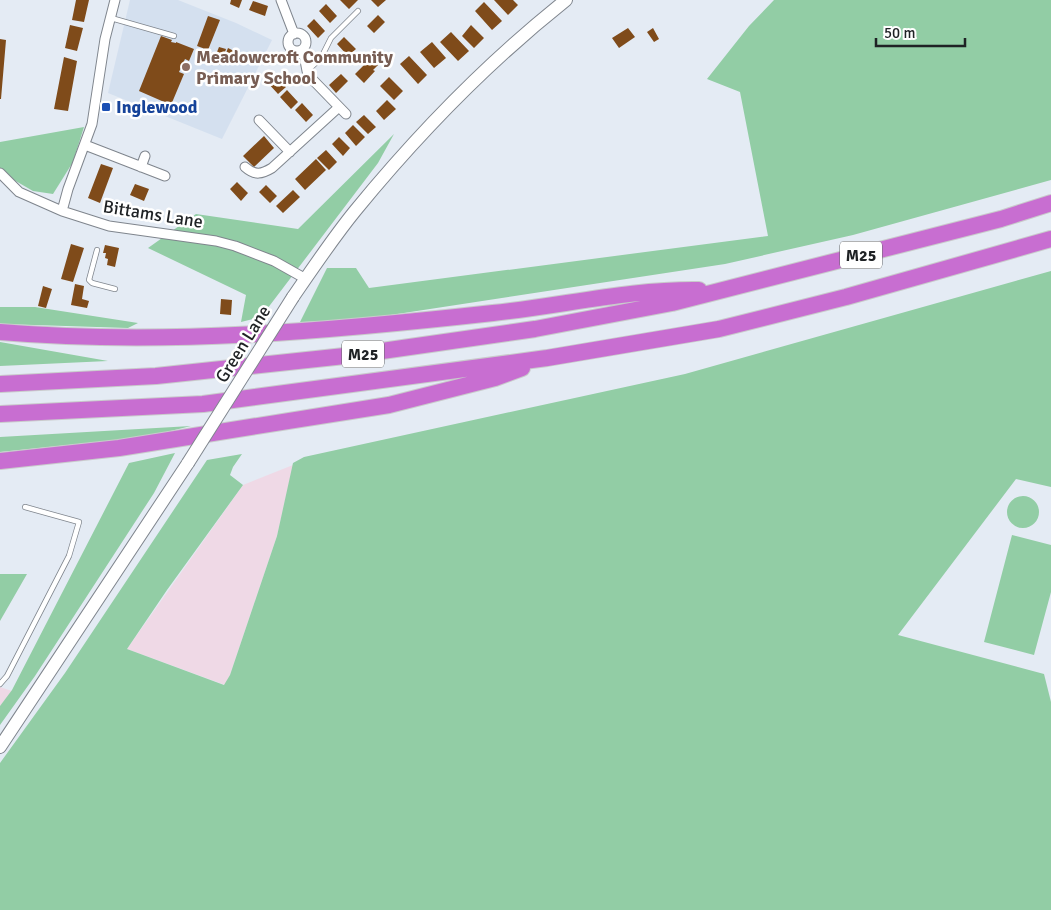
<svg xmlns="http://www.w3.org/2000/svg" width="1051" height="910" font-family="Signika,sans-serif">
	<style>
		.industrial { fill: #efd9e6 }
		.built { fill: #d4e0ef }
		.green { fill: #92cda5 }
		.building { fill: #7f4b1a }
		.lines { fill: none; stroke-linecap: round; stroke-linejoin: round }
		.lane-casing { stroke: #7f858d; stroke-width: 6 }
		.street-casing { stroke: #7f858d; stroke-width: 11 }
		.secondary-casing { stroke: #7f858d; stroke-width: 14 }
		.highway-casing { stroke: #c9cacb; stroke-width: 18 }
		.lane { stroke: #fff; stroke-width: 4.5 }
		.street { stroke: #fff; stroke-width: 9 }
		.secondary { stroke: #fff; stroke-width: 12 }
		.highway { stroke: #c86ed1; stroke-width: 16 }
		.secondary-bridge-casing { stroke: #7f858d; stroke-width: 14; stroke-linecap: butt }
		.secondary-bridge { stroke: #fff; stroke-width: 12 }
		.education-dot { fill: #8d6e63; stroke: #fff; stroke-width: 2 }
		.transit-dot { fill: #1a4fb4; stroke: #fff; stroke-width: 2 }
		.labels { text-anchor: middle; stroke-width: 5; stroke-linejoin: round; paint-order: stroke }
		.shield { fill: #fff; stroke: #626466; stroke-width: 1 }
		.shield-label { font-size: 16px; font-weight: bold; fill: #1f2225 }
		.education-label { font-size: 18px; font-weight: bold; fill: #785e54; stroke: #fff; text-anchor: start }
		.transit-label { font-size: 18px; font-weight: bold; fill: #164399; stroke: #fff; text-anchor: start }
		.street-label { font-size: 18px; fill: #1f2225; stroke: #fff }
	</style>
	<rect width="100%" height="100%" fill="#e4ebf4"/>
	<path class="industrial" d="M293,465l-16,71 -47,139 -5,10 -98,-36 116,-164z
		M0,687l12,4 -12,15z"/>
	<path class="built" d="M130,0h48l58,23 36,17 -50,99 -114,-46z"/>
	<path class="green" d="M774,0h277v180l-198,55 -128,29 -367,56 -58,2 27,-54h29l13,20 399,-52 -28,-144 -33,-13 42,-53z
		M84,127l-11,35 -20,32 -20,-3 -33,-19v-30z
		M394,134l-16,29 -117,154 -20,5 5,-27 -98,-47 48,-34 102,15z
		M1051,271v216l-35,-8 -118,156 146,39 7,28v208h-1051v-147l65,-90 142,-213 35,-6 -9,13 -3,8 13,10 -76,105 -40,59 97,36 6,-10 47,-139 16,-73 11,-6 381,-83z
		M0,307h35l103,16 -10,5 -125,-4h-3z
		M0,342l108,19 -108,5z
		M191,426l-45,11 -146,15v-15z
		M175,453l-21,40 -119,183 -35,49v-19l12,-16 117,-227z
		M1007 512a16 16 0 1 1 32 0a16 16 0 1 1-32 0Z
		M1012,535l39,10v47l-17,63 -50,-13z
		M0,574h27l-27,47z"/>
	<path class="building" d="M76,0h13l-5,22 -12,-2z
		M231,0h11l-3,8 -9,-4z
		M340,0h18l-9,9z
		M371,0h15l-8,7z
		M494,0h19l5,5 -10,10z
		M253,1l15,5 -3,10 -16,-6z
		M484,2l18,19 -10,9 -17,-19z
		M326,4l11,12 -7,7 -11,-12z
		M378,15l7,7 -11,11 -7,-7z
		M208,16l12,4 -12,30 -11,-4z
		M314,19l11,12 -7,7 -11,-12z
		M70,25l13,3 -6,23 -12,-3z
		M471,25l13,13 -10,10 -12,-12z
		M628,28l7,9 -16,11 -7,-10z
		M653,28l6,11 -5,3 -7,-10z
		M451,32l18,19 -11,10 -18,-19z
		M161,36l11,4 -1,2 5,1v-1l18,7 -5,12 -4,-2 -6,13 5,2 -13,31 -32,-14z
		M344,37l12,12 -8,7 -11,-12z
		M0,39l6,1 -5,59h-1z
		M432,42l14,16 -12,10 -14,-16z
		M219,47l7,2 -2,6 -7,-3z
		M228,48l6,3 -4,9 -6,-2z
		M210,52l13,5 -3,8 -13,-5z
		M370,56l9,8 -6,6 2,1 -11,12 -9,-9 11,-11 -1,-1z
		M409,56l18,19 -9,9 -18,-20z
		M64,57l13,4 -9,50 -14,-2z
		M341,74l7,7 -12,12 -7,-8z
		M274,75l12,12 -8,7 -11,-12z
		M389,77l14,14 -9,9 -14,-14z
		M287,90l11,12 -7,7 -11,-12z
		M387,100l9,9 -12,11 -8,-9z
		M302,103l11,12 -7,7 -11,-12z
		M364,115l12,12 -8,7 -12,-12z
		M353,125l12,12 -9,9 -11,-13z
		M264,136l10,12 -20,19 -11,-11z
		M339,137l11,11 -7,8 -11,-12z
		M326,150l11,12 -8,8 -12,-12z
		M316,159l10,11 -21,20 -10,-11z
		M101,164l12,4 -13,35 -12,-5z
		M237,182l11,11 -7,8 -11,-12z
		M135,184l14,5 -5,12 -14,-6z
		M266,185l11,11 -7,7 -11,-11z
		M293,190l7,7 -17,16 -7,-7z
		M71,244l13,4 -11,34 -12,-3z
		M105,245l14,3 -4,19 -8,-2 1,-6 -3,-1 1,-5h-3z
		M75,284l9,2 -2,13 7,2 -2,7 -16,-3z
		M43,286l9,3 -6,19 -8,-2z
		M221,299l11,1 -1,15 -11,-1z"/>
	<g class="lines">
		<g class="lane-casing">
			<path id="lane" d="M111,18l63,18
				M307,71l14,-13 10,-20 27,-27
				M97,250l-8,30 3,3 23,6
				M0,684l7,-8 62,-120 10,-34 -54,-15"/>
		</g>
		<g class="street-casing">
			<path id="street" d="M281,0l13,34
				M288 42a9 9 0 1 1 18 0a9 9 0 1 1-18 0Z
				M303,50l4,21 3,6 36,37
				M259,120l31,32
				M85,145l80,31
				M141,167l4,-11
				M245,167c10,9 17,7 27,1l67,-61
				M0,173l19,19 43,19 47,15 107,15 19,5 39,15 32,18
				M62,211l6,-22 24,-65 13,-85 10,-39"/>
		</g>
		<g class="secondary-casing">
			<path id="secondary" d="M293,297c20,-29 40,-59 62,-86 63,-77 133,-149 211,-211
				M0,747l188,-284"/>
		</g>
		<g class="highway-casing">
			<path id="highway" d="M0,332c164,14 330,-1 493,-19 69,-7 137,-24 206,-23
				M0,384l156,-8 198,-21 181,-26 137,-26 329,-84 50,-16
				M0,414l203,-10 344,-46 172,-29 127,-32 205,-58
				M0,461l119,-13 270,-43 106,-27 27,-10"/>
		</g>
		<use href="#lane" class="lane"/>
		<use href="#street" class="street"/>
		<use href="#secondary" class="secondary"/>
		<use href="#highway" class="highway"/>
		<g class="secondary-bridge-casing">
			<path id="secondary-bridge" d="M188,463l105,-166"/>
		</g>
		<use href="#secondary-bridge" class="secondary-bridge"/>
	</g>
	<circle class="education-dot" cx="186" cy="67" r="5"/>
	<rect class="transit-dot" x="101" y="102" width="10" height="10" rx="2.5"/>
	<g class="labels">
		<g class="shield">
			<rect x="840" y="241.5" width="42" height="27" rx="4"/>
			<rect x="342" y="340.5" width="42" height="27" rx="4"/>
		</g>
		<g class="shield-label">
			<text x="861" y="261">M25</text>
			<text x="363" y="360">M25</text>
		</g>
		<g class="education-label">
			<text x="196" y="63">Meadowcroft Community<tspan x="196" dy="21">Primary School</tspan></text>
		</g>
		<g class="transit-label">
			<text x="116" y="113">Inglewood</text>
		</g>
		<g class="street-label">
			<text transform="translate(153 214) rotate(9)" y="6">Bittams Lane</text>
			<text transform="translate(243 344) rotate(-58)" y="6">Green Lane</text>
		</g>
	</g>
	<path d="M876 38v8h89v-8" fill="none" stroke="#1f2225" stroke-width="2.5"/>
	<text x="884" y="38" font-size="15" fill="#1f2225" stroke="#ffffff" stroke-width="4" paint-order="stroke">50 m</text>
</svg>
